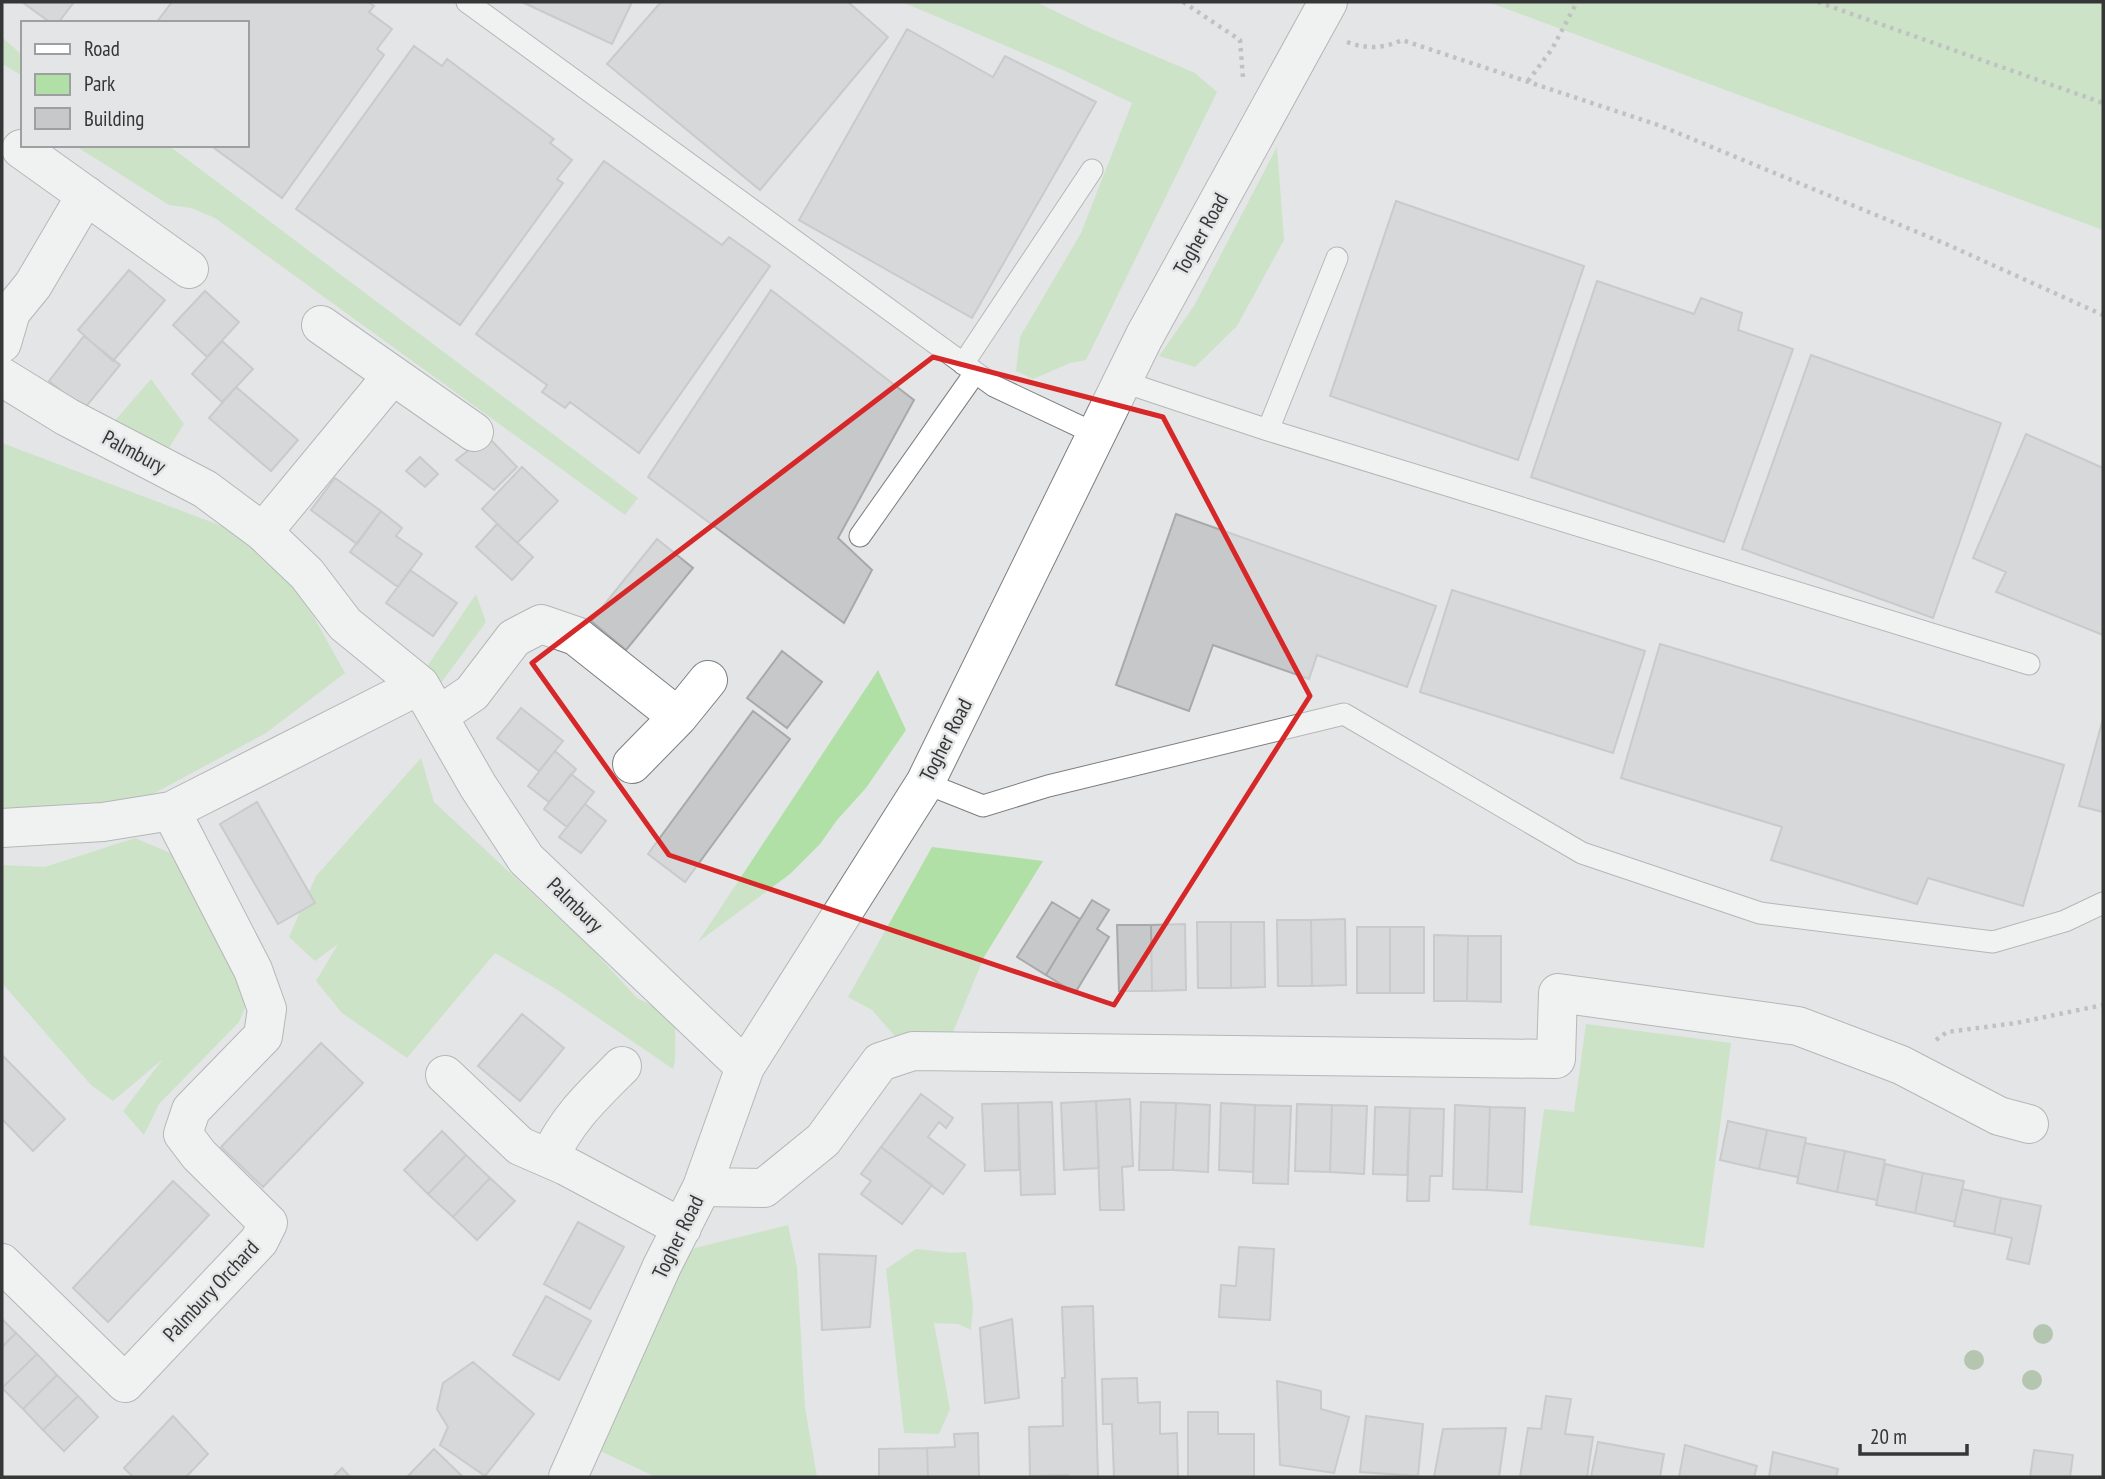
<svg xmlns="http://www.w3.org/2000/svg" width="2105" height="1479" font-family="'PT Sans Narrow',sans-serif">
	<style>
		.green { fill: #b0e0a5 }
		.building { fill: #c7c8ca; stroke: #a8a9aa; stroke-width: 2 }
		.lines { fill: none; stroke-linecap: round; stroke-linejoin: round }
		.service-casing { stroke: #7d7e7f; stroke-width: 23 }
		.minor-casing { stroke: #7d7e7f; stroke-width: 40 }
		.path { stroke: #969798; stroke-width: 4.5; stroke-dasharray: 3.5 5; stroke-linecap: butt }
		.service { stroke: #fff; stroke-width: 21 }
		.minor { stroke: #fff; stroke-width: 38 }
		.tree { fill: #7a9f70 }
		.marked { fill: none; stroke: #d62828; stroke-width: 5; stroke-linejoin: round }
		.labels { text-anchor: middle; stroke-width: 5; stroke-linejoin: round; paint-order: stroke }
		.street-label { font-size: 21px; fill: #353636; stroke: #e4e5e6 }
	</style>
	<rect width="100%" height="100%" fill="#e4e5e6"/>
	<path class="green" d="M902,2h134l58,28 101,43 22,19 -131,268 -16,3 -37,16 -17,-8 4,-34 61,-104 51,-130 -69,-33z
		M1488,2h615v228z
		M2,37l21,19v20l-21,-12z
		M74,145h94l470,353 -13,17 -410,-297 -24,-10 -22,-3z
		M1277,147l7,93 -47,86 -42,41 -36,-11 35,-50z
		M151,379l33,45 -17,27 -55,-27z
		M2,443l249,94 41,41 53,95 -79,60 -117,63 -147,25z
		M476,594l10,28 -48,65 -18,-10z
		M878,670l28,60 -40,58 -29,32 -17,24 -30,30 -92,68z
		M421,758l13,44 157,146 46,50 39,19c-2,13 1,45 -3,52l-117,-80 -61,-36 -88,105 -65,-45 -26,-32 22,-37 -23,17 -26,-24 27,-61z
		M135,838l47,20 68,138 -11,26 -80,82 -15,31 -21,-24 40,-52 -50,42 -22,-16 -89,-102v-118l43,2z
		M932,847l111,14 -59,96 -33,80 -51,5 -28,-32 -24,-13z
		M1586,1024l145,19 -27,205 -175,-23 15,-116 30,3z
		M788,1225l9,42 8,140 12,70h-161l-73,-34 90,-169 22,-26z
		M916,1249l37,4 13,-1 7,55 -2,23 -13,-6 -24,-1 16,86 -11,25 -35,-1 -18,-164z"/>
	<path class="building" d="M22,2h52l-16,21h-7z
		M172,2h196l6,4 -5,6 23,17 -15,20 7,6 -102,143 -72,-53h37v-122h-91z
		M522,2h110l-20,42z
		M661,2h187l40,35 -128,153 -153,-126z
		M907,29l86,48 12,-21 91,46 -124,216 -173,-98z
		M414,46l28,20 5,-7 107,80 -4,4 22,17 -15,19 6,4 -103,142 -164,-116z
		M604,161l118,84 7,-8 41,29 -131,187 -69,-51 -5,6 -23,-16 5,-7 -71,-51z
		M1396,201l188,65 -66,194 -188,-64z
		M129,270l36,30 -52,61 -35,-31z
		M1597,281l97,33 7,-16 41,15 -4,17 55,19 -69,193 -193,-65z
		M771,290l143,110 -76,138 34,32 -28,53 -196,-146z
		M205,291l34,31 -32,35 -34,-32z
		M84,336l36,29 -36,44 -35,-28z
		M222,341l31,28 -31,33 -30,-28z
		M1811,355l190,68 -68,195 -191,-69z
		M236,387l62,53 -27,31 -62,-53z
		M2026,434l77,34v167l-107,-43 10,-20 -33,-14z
		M487,436l30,31 -23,23 -38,-30z
		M420,457l18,17 -13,13 -19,-16z
		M522,467l36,34 -41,42 -35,-34z
		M335,478l46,33 -24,33 -46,-34z
		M381,511l21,17 -6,8 26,18 -24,33 -48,-35z
		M1176,514l260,92 -29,81 -90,-32 -8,24 -96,-34 -24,66 -73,-26z
		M497,524l36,33 -21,23 -36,-33z
		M657,539l36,29 -67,82 -35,-29z
		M410,570l47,33 -24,33 -47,-33z
		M1452,590l193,61 -32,102 -193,-61z
		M1660,644l404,121 -41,141 -95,-28 -11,26 -146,-44 11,-33 -161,-49z
		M782,651l40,31 -35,46 -40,-30z
		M521,708l42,33 -24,30 -42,-33z
		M753,711l37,28 -105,143 -37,-28z
		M2103,719v93l-24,-6z
		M555,751l21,18 -27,33 -21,-16z
		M571,774l23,18 -27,35 -23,-18z
		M257,802l58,101 -37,21 -58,-100z
		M585,804l21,17 -25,32 -22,-16z
		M1092,900l17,10 -12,19 12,8 -34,56 -29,-18z
		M1052,902l28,17 -34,56 -29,-18z
		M1345,919l1,66 -34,1 -1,-66z
		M1277,920h34l1,66h-34z
		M1197,922h34v66h-33z
		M1231,922h33l1,65 -34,1z
		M1185,924l1,66 -34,1 -1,-66z
		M1117,925h34l1,66h-33z
		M1357,927h33v66h-33z
		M1390,927h34v66h-34z
		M1434,935l34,1 -1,65h-33z
		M1468,936h33v66l-34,-1z
		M522,1014l42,34 -44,53 -42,-35z
		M321,1043l42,40 -100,104 -42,-40z
		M2,1055l63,64 -32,32 -31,-32z
		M921,1094l32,24 -7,10 -7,-6 -11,15 37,28 -22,29 -62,-47z
		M1130,1099l3,67 -11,1 2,43h-24l-4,-109z
		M1096,1101l3,67 -35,2 -3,-67z
		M1052,1102l3,92 -34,1 -3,-92z
		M1141,1102l35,1 -3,67h-34z
		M1018,1103l1,67 -34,1 -3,-67z
		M1176,1103l34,2 -2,67 -35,-2z
		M1221,1103l34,2 -2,67 -34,-2z
		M1297,1104l35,1 -2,67 -35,-1z
		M1255,1105l36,1 -3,78 -35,-1z
		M1332,1105l35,1 -3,68 -34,-2z
		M1455,1105l35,2 -3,83 -34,-1z
		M1375,1107l35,1 -3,67 -34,-1z
		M1490,1107l35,1 -3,84 -35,-2z
		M1410,1108l34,1 -2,67h-12l-1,25h-22z
		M1728,1121l39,9 -8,39 -39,-9z
		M1767,1130l39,8 -8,39 -39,-8z
		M442,1131l24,24 -38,39 -24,-24z
		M1805,1143l40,8 -8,41 -40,-9z
		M881,1147l51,38 -30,39 -41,-30 10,-13 -10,-7z
		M1845,1151l40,9 -8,40 -40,-8z
		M466,1155l24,23 -37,39 -25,-23z
		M1885,1164l38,9 -8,40 -39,-8z
		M1923,1173l41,8 -9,41 -40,-9z
		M490,1178l25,23 -38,39 -24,-23z
		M173,1181l36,34 -101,107 -35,-34z
		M1962,1189l39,9 -7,36 -40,-8z
		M2001,1198l40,8 -12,58 -22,-5 5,-21 -18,-4z
		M578,1222l46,25 -34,62 -46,-25z
		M1239,1247l35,2 -4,71 -51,-3 2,-32 15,1z
		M819,1254l57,2 -6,71 -48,3z
		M546,1296l45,25 -32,59 -46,-25z
		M1093,1306l5,171h-30v-2l-38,1 -1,-49 34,-1 -1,-48h3l-3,-71z
		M2,1319l14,14 -14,14z
		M1012,1319l7,79 -34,5 -5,-75z
		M16,1333l21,21 -35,34v-41z
		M37,1354l20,21 -34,34 -21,-21z
		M473,1362l61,52 -49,62 -45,-31 8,-18 -11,-18 6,-26z
		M57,1375l21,21 -35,34 -20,-21z
		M1137,1378l1,25 22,-1v32l17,-1 1,44h-64l-2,-53h-9l-1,-45z
		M1277,1381l44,10v18l28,8 -15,56 -54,-8z
		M78,1396l20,21 -34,34 -21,-21z
		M1546,1396l25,3 -6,35 28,3 -6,40h-67l8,-49 13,1z
		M1188,1412h30v22h36v43h-66z
		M173,1416l35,38 -22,23h-53l-9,-9z
		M1366,1416l57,8 -5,52 -58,-4z
		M1506,1428l-7,49h-65l9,-48z
		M978,1433l1,44h-51l-1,-29 28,-1 -1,-13z
		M1598,1442l66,12 -4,23h-69z
		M1685,1445l72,21 -3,11h-75z
		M927,1448l1,29h-49v-28z
		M434,1449l29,28h-56z
		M2034,1450l39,5 -3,22h-40z
		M1773,1452l65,17 -2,8h-67z
		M342,1468l8,9h-17z"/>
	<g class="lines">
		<g class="service-casing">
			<path id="service" d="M467,2l527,384 104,49
				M963,364l129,-194
				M1124,382l144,48 761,234
				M1268,430l69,-172
				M860,536l115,-163
				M925,783l58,23 65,-20 296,-72 238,139 178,60 233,29 72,-21 38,-18"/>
		</g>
		<g class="minor-casing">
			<path id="minor" d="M21,149l168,120
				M321,325l153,107
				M2,343l9,-31 22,-27 53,-90
				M2,377l65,40 138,72 58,43 44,42 38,50 75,61 58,101 48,73 219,208
				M263,532l129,-156
				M438,716l34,-23 42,-55 27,-14 35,12 102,81
				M632,764l46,-47 30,-37
				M2,828l101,-6 68,-11 249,-126
				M445,1075l75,71 46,20 116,62
				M549,1158c19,-40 42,-61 73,-92
				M702,1187l62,1 59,-48 57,-78 33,-11 643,8 2,-66 240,33 103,39 98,51 30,8
				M2,1263l123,120 134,-142 9,-18 -69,-68 -16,-21 8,-24 72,-74 4,-27 -14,-39 -82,-159
				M568,1477l94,-211 40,-79 43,-120 180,-284 219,-446 184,-335"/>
		</g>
		<path class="path" d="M1183,2l57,38 3,38
			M1818,2l285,101
			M1347,42c19,7 36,7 55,-2l259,86 285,118 157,71
			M1528,81l24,-32 25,-47
			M1936,1040l11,-8 69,-9 87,-18"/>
		<use href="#service" class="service"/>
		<use href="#minor" class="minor"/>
	</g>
	<g class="tree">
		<circle cx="2043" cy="1334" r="10"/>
		<circle cx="1974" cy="1360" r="10"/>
		<circle cx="2032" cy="1380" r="10"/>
	</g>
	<path d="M0 0H2105V1479H0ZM933,357l230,60 147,279 -196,309 -445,-150 -137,-192z" fill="#e4e5e6" fill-opacity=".55" fill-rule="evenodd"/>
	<path class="marked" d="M933,357l230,60 147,279 -196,309 -445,-150 -137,-192z"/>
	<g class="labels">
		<g class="street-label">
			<text transform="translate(1201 234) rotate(-61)" y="7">Togher Road</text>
			<text transform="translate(134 452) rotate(28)" y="7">Palmbury</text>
			<text transform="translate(946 740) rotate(-63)" y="7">Togher Road</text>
			<text transform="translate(575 905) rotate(44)" y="7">Palmbury</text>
			<text transform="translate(678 1237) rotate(-64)" y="7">Togher Road</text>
			<text transform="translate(211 1291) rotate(-47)" y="7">Palmbury Orchard</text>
		</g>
	</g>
	<rect width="2105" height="1479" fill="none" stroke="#353636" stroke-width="7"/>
	<rect x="21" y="21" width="228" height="126" fill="#e4e5e6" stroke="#9e9fa0" stroke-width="2"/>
	<rect x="35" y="44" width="35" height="10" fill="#ffffff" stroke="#9e9fa0" stroke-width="2"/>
	<text x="84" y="56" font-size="21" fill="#353636">Road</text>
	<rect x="35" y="74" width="35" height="21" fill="#b0e0a5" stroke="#9e9fa0" stroke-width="2"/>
	<text x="84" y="91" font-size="21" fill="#353636">Park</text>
	<rect x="35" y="108" width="35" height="21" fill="#c7c8ca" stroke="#9e9fa0" stroke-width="2"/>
	<text x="84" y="126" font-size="21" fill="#353636">Building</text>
	<path d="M1860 1444v10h107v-10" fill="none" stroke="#353636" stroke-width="3.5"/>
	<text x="1870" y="1444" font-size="21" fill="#353636" stroke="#e4e5e6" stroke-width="5" paint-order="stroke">20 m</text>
</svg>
